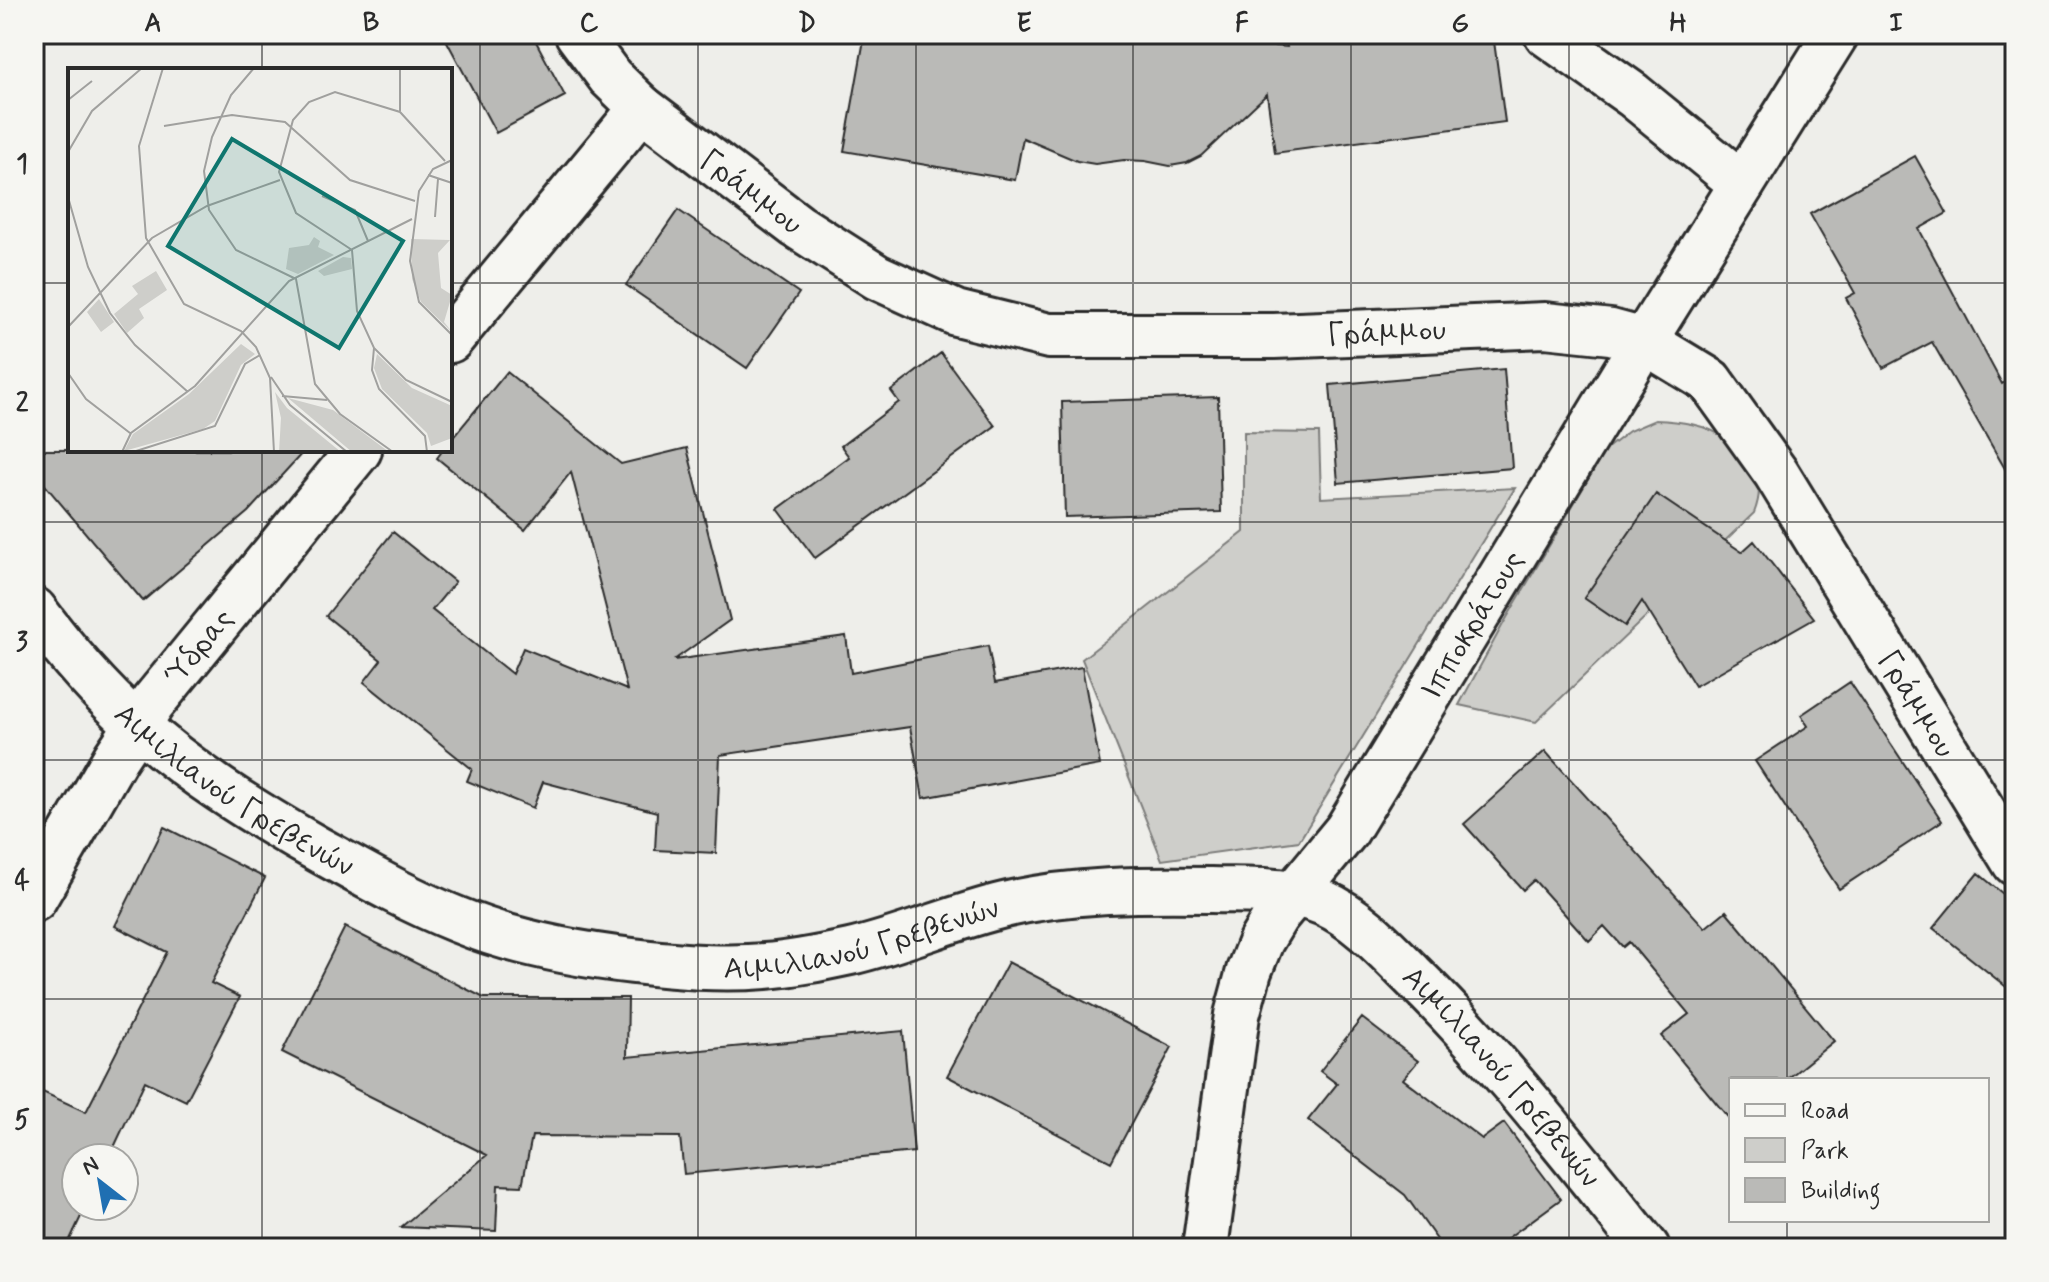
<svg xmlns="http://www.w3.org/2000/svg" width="2049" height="1282" font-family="Mynerve,sans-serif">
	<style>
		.green { fill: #cececa; stroke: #7c7c7a; stroke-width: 2 }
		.building { fill: #babab7; stroke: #2b2b2b; stroke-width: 2 }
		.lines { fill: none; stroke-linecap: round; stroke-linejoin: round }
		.minor-casing { stroke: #2b2b2b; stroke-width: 50 }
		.minor { stroke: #f6f6f2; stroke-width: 44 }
		.grid { fill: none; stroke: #2b2b2b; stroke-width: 2; stroke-opacity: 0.55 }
		.labels { text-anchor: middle; stroke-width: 6; stroke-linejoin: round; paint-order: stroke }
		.street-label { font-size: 30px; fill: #2b2b2b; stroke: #f6f6f2 }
		.inset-road { fill: none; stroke: #a0a09e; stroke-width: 2 }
		.view { fill: #0f766e; fill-opacity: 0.15; stroke: #0f766e; stroke-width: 4 }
		.inset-edge { fill: none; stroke: #2b2b2b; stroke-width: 4 }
		.neatline { fill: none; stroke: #2b2b2b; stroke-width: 3 }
		.grid-label { font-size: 26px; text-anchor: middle; font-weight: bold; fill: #2b2b2b }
	</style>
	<rect width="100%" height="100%" fill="#eeeeea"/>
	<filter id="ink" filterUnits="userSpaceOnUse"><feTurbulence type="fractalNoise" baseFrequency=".0125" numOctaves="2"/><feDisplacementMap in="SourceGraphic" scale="16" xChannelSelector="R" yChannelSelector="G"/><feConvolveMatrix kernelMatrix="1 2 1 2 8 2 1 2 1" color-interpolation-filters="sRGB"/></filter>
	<g filter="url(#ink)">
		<path class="green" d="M1655,420c24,1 51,4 72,19 6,4 11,12 16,18 17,19 20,33 11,56l-218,209 -77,-17 43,-79 104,-177 23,-18z
			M1244,432l75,1 2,65 194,-10 -216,353 -137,19 -80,-201 162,-127z"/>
		<path class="building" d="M443,34h89l33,62 -69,37z
			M865,34h267l155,13 -2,-13h208l12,88 -230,31 -8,-59 -66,62 -14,7 -17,3 -25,-5 -21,-1 -29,4 -18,-3 -54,-23 -8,42 -171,-29z
			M1915,156l32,57 -28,16 83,155 13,-7v109l-83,-144 -49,26 -37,-70 9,-5 -45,-79z
			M678,210l121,83 -52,75 -121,-83z
			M941,353l54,73 -180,132 -37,-49 71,-52 -8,-11 58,-44 -8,-11z
			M1504,369l8,99 -174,15 -8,-98z
			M507,372l114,92 66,-16 43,172 -56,40 172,-24 5,37 137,-27 7,37 87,-16 18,98 -177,33 -13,-71 -190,28 -4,98 -61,-3 2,-38 -114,-30 -10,26 -66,-27 5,-12 -108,-87 17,-22 -55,-44 67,-84 62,50 -23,28 80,64 11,-26 104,42 -56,-218 -46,58 -88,-72 6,-8h7v-9z
			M1218,397l3,115 -156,5 -3,-115z
			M34,450h271l-57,62 -105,89 -109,-129z
			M1656,494l86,58 12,-11 60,77 -119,68 -53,-85 -17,25 -41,-28z
			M1850,682l92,139 -103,68 -84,-128 53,-35 -7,-11z
			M1545,751l160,177 21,-17 108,130 -48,39h-55v41l-70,-85 28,-22 -60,-72 -6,5 -19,-21 -15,15 -55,-61 -11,10 -59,-66z
			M164,827l101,51 -54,105 29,14 -54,104 -41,-20 -36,77h-33v48h10l-20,42h-32v-160l52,24 81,-160 -52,-26z
			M1978,873l37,31v90l-82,-66z
			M345,927l139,71h144l-1,59 276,-26 11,121 -230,22 -4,-37 -148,-1 -10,50 -24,-1 -2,46 -95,-4 86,-72 -205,-103z
			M1008,962l164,85 -61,115 -164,-86z
			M1362,1018l56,43 -15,18 79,60 22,-16 57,76 -67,49h-51l-38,-53 -97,-75 29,-36 -17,-13z"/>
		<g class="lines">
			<g class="minor-casing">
				<g id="minor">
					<path id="s1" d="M578,34l32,43 32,31 155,118 80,51 79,36 93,23h225l271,-11 66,7 33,9 66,40 66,92 239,390"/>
					<path d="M1547,34l86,61 109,89"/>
					<path d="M450,340l192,-232"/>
					<path id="s2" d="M34,610c30,40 63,79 101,113 53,49 116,88 179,124 47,26 94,53 144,73 56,23 115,34 175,41 43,5 88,9 132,5 29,-2 57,-8 85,-14 52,-12 101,-34 154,-47 68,-16 138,-16 207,-15 37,1 78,-2 113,13 34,15 62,46 88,72 86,84 160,180 235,273"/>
					<path id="s3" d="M34,899l82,-142 37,-55 206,-252"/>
					<path id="s4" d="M1205,1248l32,-233 12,-44 12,-30 15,-25 71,-86 297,-489 192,-307"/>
				</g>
			</g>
			<use href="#minor" class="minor"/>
		</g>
	</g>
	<path class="grid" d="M262,34v36M480,34v1214M698,34v1214M916,34v1214M1133,34v1214M1351,34v1214M1569,34v1214M1787,34v1046M34,283h36M450,283h1565M262,450v798M34,522h1981M34,760h1981M34,999h1981M1787,1220v28"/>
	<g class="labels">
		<g class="street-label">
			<text dy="10" stroke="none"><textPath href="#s1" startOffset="236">Γράμμου</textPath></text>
			<text dy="10" stroke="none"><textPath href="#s1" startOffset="908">Γράμμου</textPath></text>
			<text dy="10" stroke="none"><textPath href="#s4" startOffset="694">Ιπποκράτους</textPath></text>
			<text dy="10" stroke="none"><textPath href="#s3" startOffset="302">Ύδρας</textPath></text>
			<text dy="10" stroke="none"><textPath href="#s1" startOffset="1628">Γράμμου</textPath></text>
			<text dy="10" stroke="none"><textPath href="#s2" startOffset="272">Αιμιλιανού Γρεβενών</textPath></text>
			<text dy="10" stroke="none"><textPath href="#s2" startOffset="944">Αιμιλιανού Γρεβενών</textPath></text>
			<text dy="10" stroke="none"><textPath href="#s2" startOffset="1664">Αιμιλιανού Γρεβενών</textPath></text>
		</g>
	</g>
	<g transform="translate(68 68)">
		<rect width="384" height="384" fill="#eeeeea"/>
		<path d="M246,169l6,4 -2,6 16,8 -36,19 -12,-5 3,-21 20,-3zM343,171l39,1 -12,13 3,35 11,7 -8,27 8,10 -31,-30 -9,-23zM275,189l8,1 1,11 -28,7 -6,-5zM88,203l11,19 -28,19 5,9 -17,15 -13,-19 24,-20 -6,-8zM31,231l15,23 -13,10 -14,-20zM173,276l14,10 -14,11 -26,56 -12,8 -79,22 9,-17 56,-40zM309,286l35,34 40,18v32l-21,8 -4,-13 -45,-44 -8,-21zM207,324l12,16 54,44h-62l2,-34zM220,330l45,12 56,42h-37z" fill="#cececa"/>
		<path class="inset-road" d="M95,0l-24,78 7,92 38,66 57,27 15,16 14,31 4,74M186,0l-23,27 -19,42 -8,34 5,39 27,40 60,29 19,105 25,30 53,38M332,0v43M0,32l24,-19M96,58l68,-11 53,7 65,58 65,21M0,84l24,-41 50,-43M384,92l-19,9 -14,22 -9,70 9,41 33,33M377,93l-45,-49 -65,-20 -26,10 -16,18 -14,52 17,41 56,37 5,61 17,37 32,32 46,22M360,107l24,8M254,128l33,14 13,31M0,129l20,70 22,46 25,32 53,47M367,149l3,-38M0,259l84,-89 55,-32 73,-26M306,280l-2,22 7,19 46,47 2,16M0,305l18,26 44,34M203,309l19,28 57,47M214,328l45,4M54,384l9,-19 64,-47 94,-105 123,-62M65,384l82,-26 30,-62 15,-9"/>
		<path class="view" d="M164,71l171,102 -64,107 -171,-102z"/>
		<rect width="384" height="384" class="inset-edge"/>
	</g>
	<rect width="2049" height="1282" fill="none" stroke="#f6f6f2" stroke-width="88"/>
	<rect x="1729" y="1078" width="260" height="144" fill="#f6f6f2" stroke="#a5a5a2" stroke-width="2"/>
	<rect x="1745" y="1104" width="40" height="12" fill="#f6f6f2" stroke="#a5a5a2" stroke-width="2"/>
	<text x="1801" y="1118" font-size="24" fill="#2b2b2b">Road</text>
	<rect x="1745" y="1138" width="40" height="24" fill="#cececa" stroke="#a5a5a2" stroke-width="2"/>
	<text x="1801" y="1158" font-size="24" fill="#2b2b2b">Park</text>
	<rect x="1745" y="1178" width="40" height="24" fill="#babab7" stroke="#a5a5a2" stroke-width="2"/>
	<text x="1801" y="1198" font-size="24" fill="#2b2b2b">Building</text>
	<g transform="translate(100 1182) rotate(329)"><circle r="38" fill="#f6f6f2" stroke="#a5a5a2" stroke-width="2"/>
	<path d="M0-6L14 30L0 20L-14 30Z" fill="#1f6fb2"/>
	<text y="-12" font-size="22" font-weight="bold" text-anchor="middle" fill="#2b2b2b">N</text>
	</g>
	<rect x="44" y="44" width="1961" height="1194" class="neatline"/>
	<g class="grid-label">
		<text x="153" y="31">A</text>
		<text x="371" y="31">B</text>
		<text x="589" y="31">C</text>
		<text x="807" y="31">D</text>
		<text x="1024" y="31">E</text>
		<text x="1242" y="31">F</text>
		<text x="1460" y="31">G</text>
		<text x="1678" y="31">H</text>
		<text x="1896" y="31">I</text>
		<text x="22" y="172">1</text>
		<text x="22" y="411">2</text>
		<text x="22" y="650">3</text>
		<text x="22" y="889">4</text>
		<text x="22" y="1128">5</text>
	</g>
</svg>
